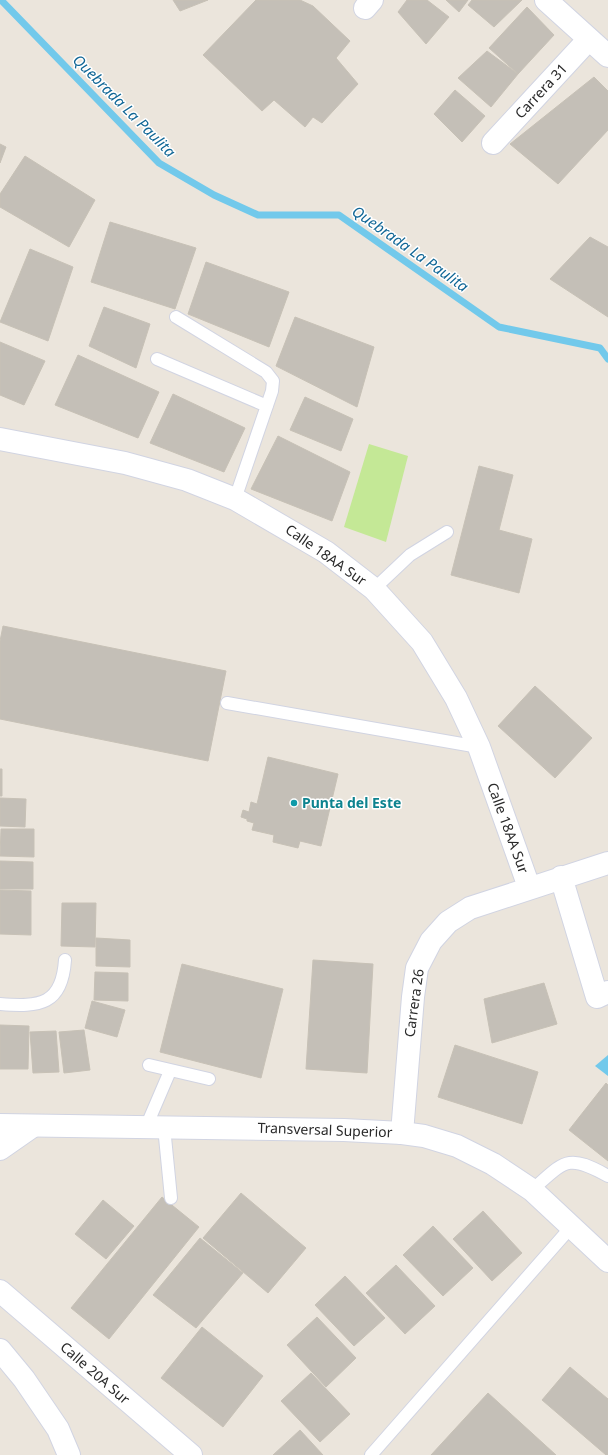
<svg xmlns="http://www.w3.org/2000/svg" width="608" height="1455" font-family="'Noto Sans',sans-serif">
	<style>
		.pitch { fill: #c4e896 }
		.water { fill: #72c9eb }
		.lines { fill: none; stroke-linecap: round; stroke-linejoin: round }
		.stream { stroke: #72c9eb; stroke-width: 7 }
		.building { fill: #c4bfb7; stroke: #c7c1b6 }
		.service-casing { stroke: #d1d4e2; stroke-width: 14 }
		.minor-casing { stroke: #d1d4e2; stroke-width: 24 }
		.tertiary-casing { stroke: #d1d4e2; stroke-width: 24 }
		.secondary-casing { stroke: #d1d4e2; stroke-width: 24 }
		.service { stroke: #fff; stroke-width: 12 }
		.minor { stroke: #fff; stroke-width: 22 }
		.tertiary { stroke: #fff; stroke-width: 22 }
		.secondary { stroke: #fff; stroke-width: 22 }
		.culture-dot { fill: #0f9aa8; stroke: #fff; stroke-width: 1.5 }
		.labels { text-anchor: middle; stroke-width: 3; stroke-linejoin: round; paint-order: stroke }
		.street-label { font-size: 14px; fill: #2a2a2a; stroke: #fff }
		.culture-label { font-size: 14px; font-weight: bold; fill: #0d838f; stroke: #fff; text-anchor: start }
		.water-label { font-size: 15px; font-style: italic; fill: #116796; stroke: #fff }
	</style>
	<rect width="100%" height="100%" fill="#ebe5dc"/>
	<path class="pitch" d="M369,444l39,12 -22,86 -42,-15z"/>
	<path class="water" d="M608,1055v21l-13,-10z"/>
	<g class="lines">
		<path class="stream" d="M1,0l158,163 55,32 44,20h81l160,112 101,21 8,11"/>
	</g>
	<path class="building" d="M173,0h35l-28,11z
		M256,0h44l13,6 37,35 -14,17 22,26 -36,39 -9,-6 -8,10 -31,-27 -12,11 -59,-56z
		M407,0h20l22,17 -23,27 -28,-32z
		M446,0h22l-9,12z
		M472,0h50l-28,27 -26,-22z
		M527,7l27,28 -36,39 -29,-26z
		M487,51l31,23 -27,33 -33,-29z
		M594,77l14,14v39l-50,54 -48,-40z
		M455,90l30,26 -23,26 -28,-28z
		M0,144l6,3 -6,16z
		M25,156l70,44 -26,47 -69,-40v-13z
		M110,222l86,26 -21,61 -84,-27z
		M590,237l18,10v70l-58,-38z
		M30,249l43,18 -25,74 -48,-19z
		M206,262l83,30 -20,55 -81,-33z
		M104,307l46,17 -14,44 -47,-22z
		M295,317l79,30 -17,60 -81,-41z
		M0,342l45,19 -21,44 -24,-10z
		M78,355l81,37 -21,46 -83,-33z
		M173,394l72,34 -21,44 -74,-29z
		M305,397l48,22 -12,32 -51,-21z
		M278,436l72,36 -18,49 -81,-32z
		M479,466l34,9 -14,55 33,9 -13,54 -68,-18z
		M3,626l223,45 -18,90 -208,-42v-78z
		M535,686l57,52 -37,40 -57,-52z
		M268,757l70,17 -17,72 -21,-5 -2,7 -25,-6 1,-7 -22,-5 2,-7 -7,-2v-2l-6,-2 2,-7 6,2 2,-10 6,2z
		M0,769h2v27h-2z
		M0,798l26,1 -1,28 -25,-1z
		M1,829h33v28l-34,-1z
		M0,861l33,1v27h-33z
		M0,890l31,1v44l-31,-1z
		M62,903h34l-1,44 -34,-1z
		M96,938l34,2v27l-34,-1z
		M313,960l60,4 -6,109 -61,-4z
		M182,964l101,25 -22,89 -101,-26z
		M95,972l33,1v28l-34,-1z
		M544,983l13,41 -65,19 -8,-44z
		M92,1001l33,9 -8,27 -32,-9z
		M0,1025l29,1 -1,43h-28z
		M84,1030l6,40 -26,3 -5,-41z
		M56,1031l3,41 -26,1 -3,-41z
		M455,1045l83,27 -16,52 -84,-27z
		M606,1083l2,2v76l-39,-31z
		M241,1193l65,55 -38,45 -65,-55z
		M162,1197l37,30 -90,112 -38,-31z
		M103,1200l31,26 -28,33 -31,-25z
		M483,1211l39,42 -30,28 -39,-42z
		M433,1226l40,42 -30,28 -40,-41z
		M200,1238l43,35 -47,55 -43,-33z
		M396,1265l39,41 -30,28 -39,-41z
		M345,1276l40,42 -31,28 -39,-41z
		M317,1317l39,41 -30,29 -39,-42z
		M202,1327l61,49 -40,51 -62,-49z
		M570,1367l38,32v56h-2l-64,-55z
		M311,1373l39,41 -30,28 -39,-41z
		M488,1393l68,62h-125z
		M300,1430l23,25h-50z"/>
	<g class="lines">
		<g class="service-casing">
			<path id="service" d="M176,317l90,55 7,9 -1,10 -37,108
				M157,359l110,47
				M374,589l36,-34 37,-23
				M227,703l252,44
				M0,1004c40,3 62,1 65,-44
				M149,1065l60,14
				M146,1127l24,-56
				M164,1127l7,71
				M532,1190c33,-29 35,-37 76,-14
				M371,1455l201,-229"/>
		</g>
		<g class="minor-casing">
			<path id="minor" d="M546,0l62,56
				M365,8l7,-8
				M493,143l96,-104
				M0,439l125,24 62,17 48,19 91,53 48,37 48,53 34,56 23,49 50,140
				M561,877l36,120 11,-5
				M402,1133l11,-136 4,-29 14,-27 17,-19 22,-14 138,-45
				M0,1149l33,-23
				M0,1291l191,164"/>
		</g>
		<g class="tertiary-casing">
			<path id="tertiary" d="M0,1350l24,29 34,50 11,26"/>
		</g>
		<g class="secondary-casing">
			<path id="secondary" d="M0,1125l344,5 58,3 22,3 33,10 36,18 39,26 76,71"/>
		</g>
		<use href="#service" class="service"/>
		<use href="#minor" class="minor"/>
		<use href="#tertiary" class="tertiary"/>
		<use href="#secondary" class="secondary"/>
	</g>
	<circle class="culture-dot" cx="294" cy="803" r="4"/>
	<g class="labels">
		<g class="street-label">
			<text transform="translate(541 91) rotate(-47)" y="5">Carrera 31</text>
			<text transform="translate(326 555) rotate(35)" y="5">Calle 18AA Sur</text>
			<text transform="translate(508 828) rotate(70)" y="5">Calle 18AA Sur</text>
			<text transform="translate(414 1003) rotate(-82)" y="5">Carrera 26</text>
			<text transform="translate(325 1130) rotate(2)" y="5">Transversal Superior</text>
			<text transform="translate(95 1373) rotate(41)" y="5">Calle 20A Sur</text>
		</g>
		<g class="culture-label">
			<text x="302" y="808">Punta del Este</text>
		</g>
		<g class="water-label">
			<text transform="translate(124 106) rotate(45)" y="5">Quebrada La Paulita</text>
			<text transform="translate(410 249) rotate(35)" y="5">Quebrada La Paulita</text>
		</g>
	</g>
</svg>
